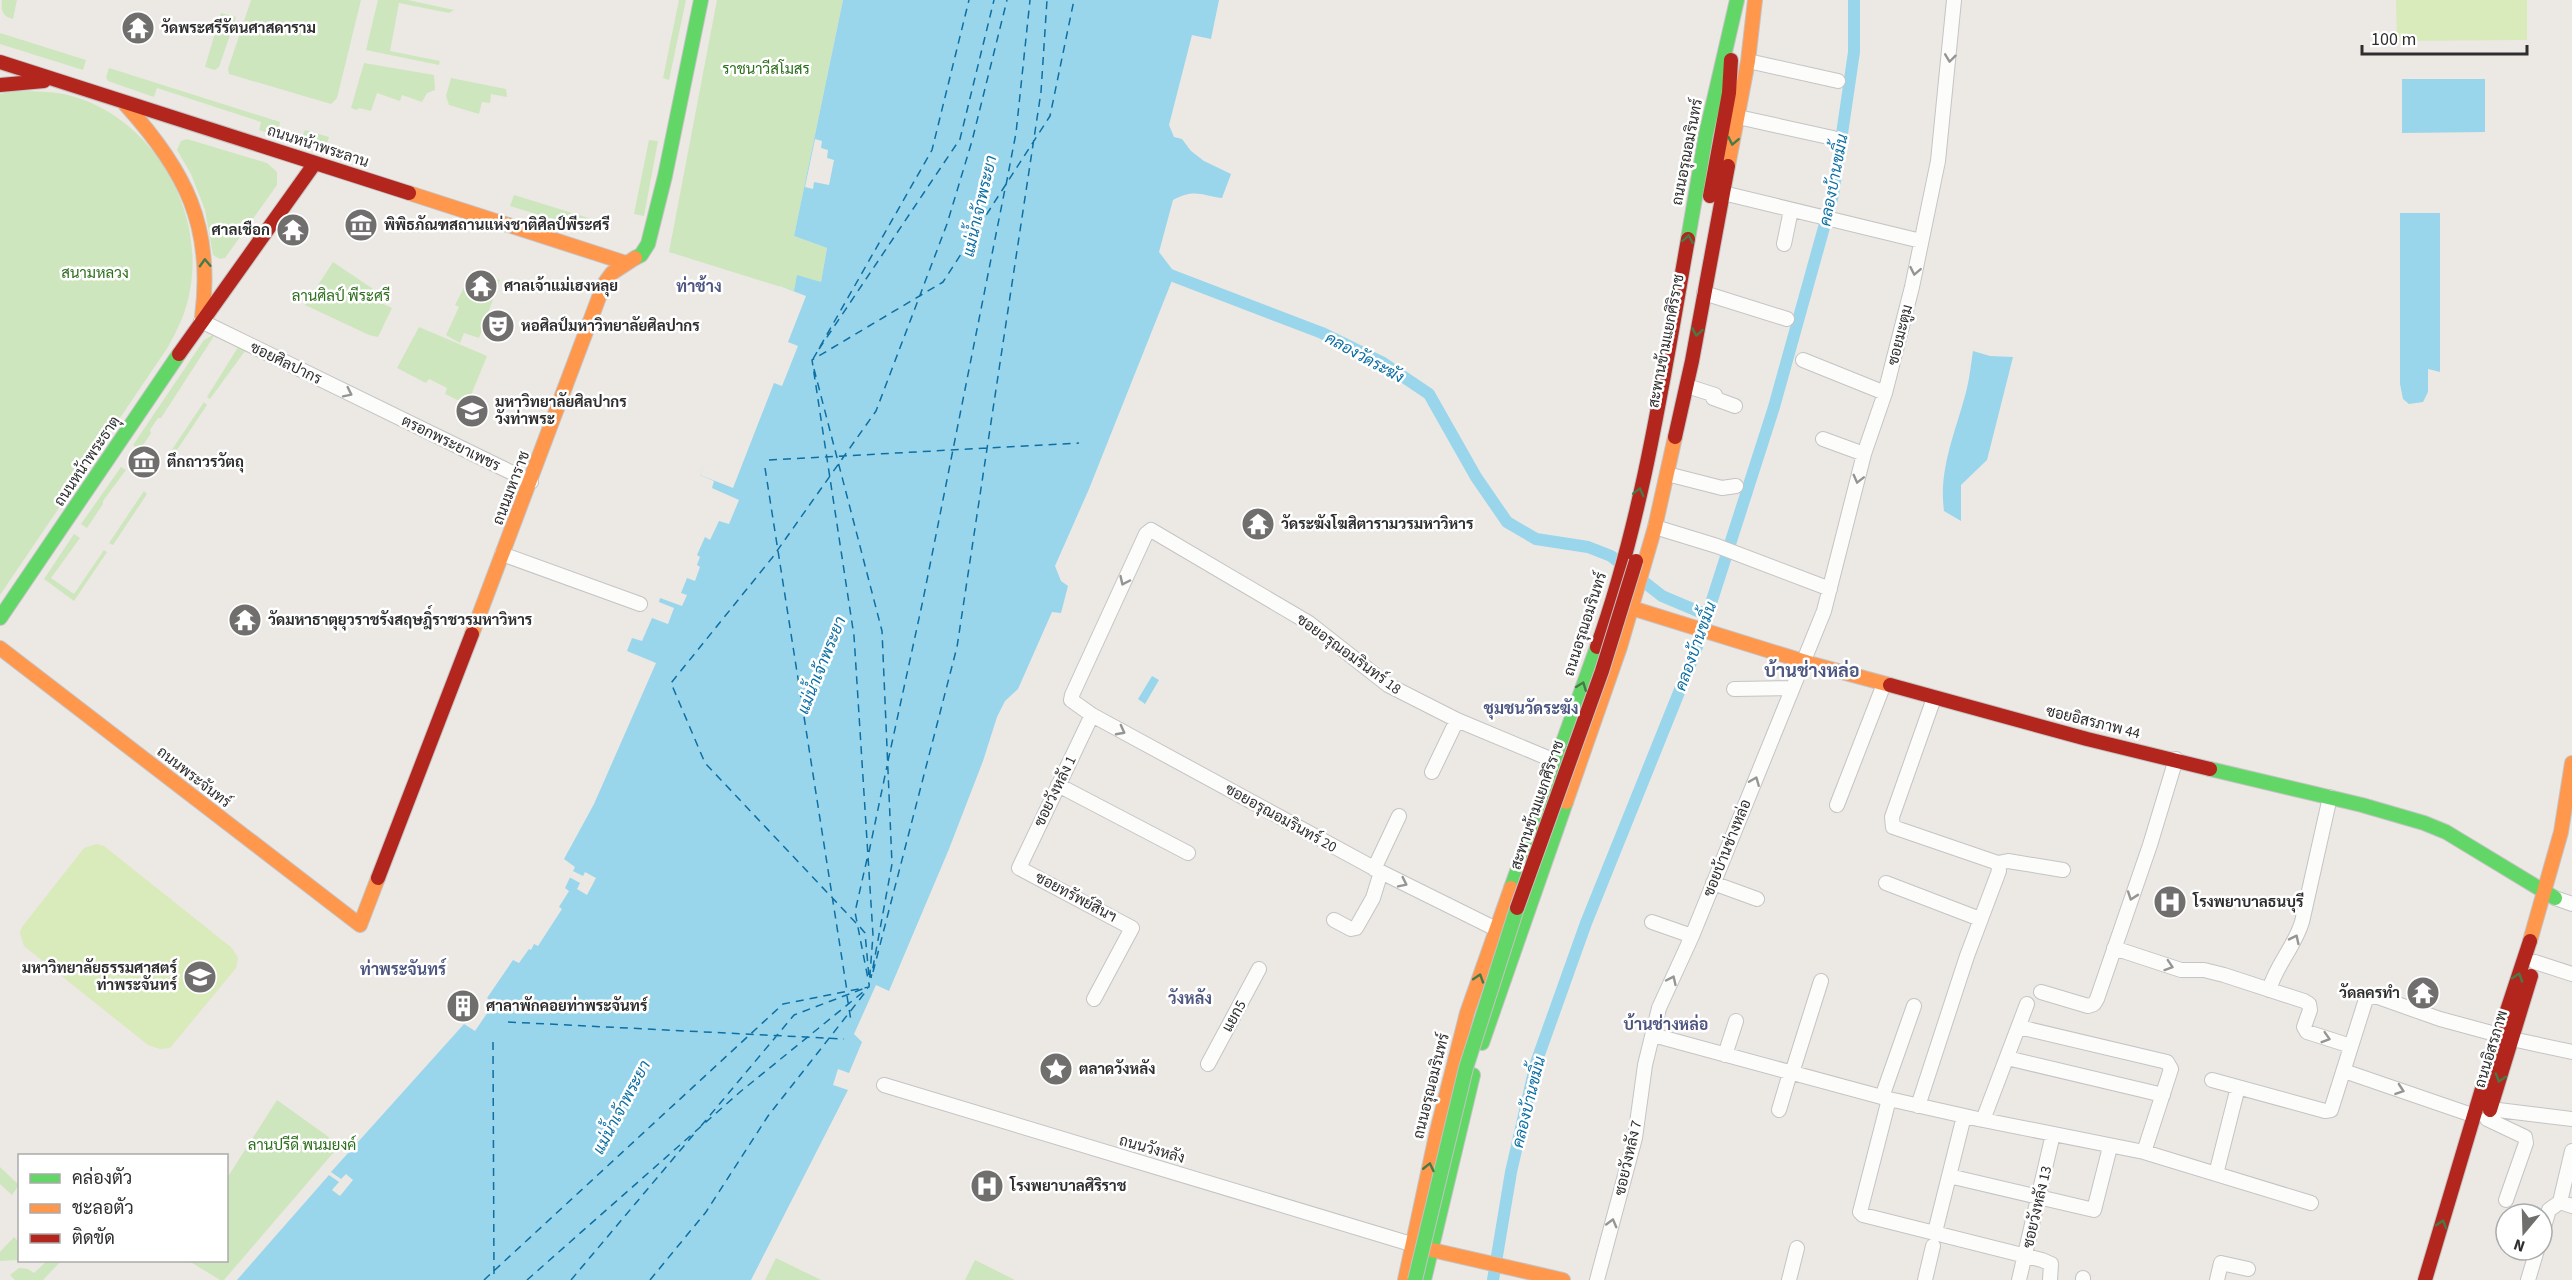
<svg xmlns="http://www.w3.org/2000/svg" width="2572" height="1280" font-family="'Source Sans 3',Sarabun,sans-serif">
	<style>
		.green { fill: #cee6be }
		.pitch { fill: #d9eabb }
		.water { fill: #99d6ec }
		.pier { fill: #ece8e4 }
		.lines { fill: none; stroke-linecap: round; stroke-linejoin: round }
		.canal { stroke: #99d6ec; stroke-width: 12 }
		.ferry { stroke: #0d6fa3; stroke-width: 1.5; stroke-dasharray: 8 6; stroke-linecap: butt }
		.street-casing { stroke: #c5c4c5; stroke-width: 16 }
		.fast-casing { stroke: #c5c4c5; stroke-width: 16 }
		.slow-casing { stroke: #c5c4c5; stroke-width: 16 }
		.jam-casing { stroke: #c5c4c5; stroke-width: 16 }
		.street { stroke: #fcfcfb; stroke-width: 14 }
		.fast { stroke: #63d668; stroke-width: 14 }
		.slow { stroke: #ff974d; stroke-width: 14 }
		.jam { stroke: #b3261e; stroke-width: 14 }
		.fast-bridge-casing { stroke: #c5c4c5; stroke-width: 16; stroke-linecap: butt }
		.jam-bridge-casing { stroke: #c5c4c5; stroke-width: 16; stroke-linecap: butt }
		.fast-bridge { stroke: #63d668; stroke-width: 14 }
		.jam-bridge { stroke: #b3261e; stroke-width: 14 }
		.oneway { stroke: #959594 }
		.oneway2 { stroke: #467a48 }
		.labels { text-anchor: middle; stroke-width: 5; stroke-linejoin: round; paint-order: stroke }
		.poi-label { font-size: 15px; font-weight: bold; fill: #2e2e2e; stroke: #fff; text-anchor: start }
		.park-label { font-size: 15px; fill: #2c6e1b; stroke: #fff }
		.street-label { font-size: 15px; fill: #2e2e2e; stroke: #fff }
		.water-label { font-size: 16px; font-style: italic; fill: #0d6fa3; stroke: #fff }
		.neighbourhood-label { font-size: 16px; font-weight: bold; fill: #4d5680; stroke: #fff }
		.quarter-label { font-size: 18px; font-weight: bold; fill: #4d5680; stroke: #fff }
	</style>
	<rect width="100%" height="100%" fill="#ece8e4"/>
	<path class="green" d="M2,0h15l-4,19c-11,-3 -12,-8 -11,-19z
		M251,0h110l-24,98 -6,6 -102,-30 -1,-5z
		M378,0h30l46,10 -5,3 -50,-10 -9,48 50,10 -1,4 -73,-15z
		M679,0h7l-17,80 -6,-2z
		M717,0h126l-49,236 33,12 -6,34 -27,9 -125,-39z
		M221,13l15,4 -17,50 -4,3 -10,-3z
		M0,33l86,27 -3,10 -83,-26z
		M364,63l70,12 1,15 -8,3 -5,9 -20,-7 -2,6 -23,-8 -6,18 -12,-3 -2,2 -6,-2z
		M109,68l171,54 -1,6 4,8 12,4 7,-3 3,-7 24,7 -4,13 -66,-20 2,-8 -104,-34 -3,9 -46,-16 -2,-4z
		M451,78l55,11 1,8 -16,-3 -1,9 -8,-1 -3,12 -30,-9 -3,-9z
		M12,91c20,0 41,0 60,5 84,24 137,120 116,204 -4,17 -12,32 -20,47l-168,248v-501z
		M187,139l80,24 10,9v13l-52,73 -5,1 -7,-4 -8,-45 -14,-36 -14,-24 4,-9z
		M649,140l9,1 -14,75 -10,-2z
		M514,195l91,28 -1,3 -36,-11 -3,8 -55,-17z
		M333,262l49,33 -3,7 13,6 -14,29 -9,-2 -64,-30z
		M473,270l27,10 -21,58 -15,-5 -4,10 -14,-8 13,-28 -4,-2z
		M419,327l68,29 -20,49 -22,-11 2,-6 -18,-9 -3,4 -29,-15z
		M216,333l-55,85h-3l-8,12 1,3 -11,17 -7,-5 71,-105z
		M240,344l6,4 -1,3 -35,48 -3,-2z
		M204,402l3,3 -36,54 -4,-2z
		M121,467l5,3 -23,31v3l-16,24 -6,-4z
		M144,491l3,3 -34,51 -4,-2z
		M74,534l6,4 -29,40 23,16 30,-44 3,2 -33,49 -30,-22z
		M277,1100l63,45 -116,135h-4l-31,-19 37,-1 1,-82z
		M0,1167l19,18 -7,10 -12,-11z
		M14,1237l5,5v18l-19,1v-9z
		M776,1258l45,22h-56z
		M975,1260l40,20h-50z
		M47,1261h14l-18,19h-28l-5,-5 9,-7 9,1 6,4z"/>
	<path class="pitch" d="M2396,0h131v40l-130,1z
		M97,844l7,2 128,102 6,10 -2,10 -66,80 -10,1 -12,-4 -124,-99 -4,-13 2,-6 62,-79z"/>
	<path class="water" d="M843,0h376l-8,39 -19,-4 -23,90 5,12 8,2 9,12 13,10 27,13 -9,24c-20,-2 -27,-10 -49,2l-14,52 16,21 -86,216 -34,77 6,15 7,5 -7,27 -9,-1 -34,77 -13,12 -8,16 -14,44 -34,88 -60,142 -13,-6 -22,49 8,8 -13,31 -11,-4 -5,16 15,5 -97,190h-514l92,-105 10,7 -7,8 8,6 13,-16 -7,-6 -5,5 -10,-7 133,-148 11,7 19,-28 -7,-5 26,-38 6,3 10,-14 2,1 3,-6 4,2 24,-37 -3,-2 10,-16 -4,-3 10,-21 -11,-8 30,-55 62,-141 -29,-12 5,-13 10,3 10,-23 16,6 6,-16 -15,-6 1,-4 22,8 5,-11 -6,-2 6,-15 8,3 5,-14 -3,-2 3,-8 -3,-2 8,-18 5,3 9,-19 10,3 10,-24 -27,-12 2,-7 -14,-6 35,-73 48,-115 11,4 3,-16 24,7 6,-34 -33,-12z
		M2402,79h83v53l-83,1z
		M2400,213h40v159l-12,-3v23l-5,10 -14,2 -6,-5 -3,-15z
		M1973,351l17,5 23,1 -26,103 -26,25v36l-17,-10c-6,-43 13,-82 23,-123 3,-12 4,-25 6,-37z
		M1152,676l7,4 -14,24 -7,-5z"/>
	<path class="pier" d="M815,139l7,2 -1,7 7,2 -1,8 7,2 -5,25 -15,-3 -1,7 -8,-2z
		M780,286l26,10 -18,46 10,4 -16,40 -8,-3 -41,105 -33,-13 32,-74 33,-87z
		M573,871l10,5 2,-4 11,6 -9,17 -10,-6 3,-6 -11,-6z"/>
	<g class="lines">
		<path class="canal" d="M1160,271l162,62 61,30 46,31 47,83 31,45 29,17 52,8 23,9 51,40 45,19
			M1493,1280l18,-108 25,-109 50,-140 110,-273 78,-243 59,-212 21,-143v-52"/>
		<path class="ferry" d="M1006,185l10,-52 14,-133
			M819,349l141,-210 34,-139
			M813,359l119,-209 37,-150
			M814,369l68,262 10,233 -21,114
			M769,460l310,-17
			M765,468l82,523
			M888,761l35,-161 82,-411
			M869,852l18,-86
			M867,859l-12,53 14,72
			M856,923l-151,-160 -34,-80 101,-125 104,-147 71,-187 25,-83 35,-141
			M860,927l5,6 4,44
			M873,972l84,-325 84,-555 6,-92
			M847,996l4,25
			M508,1022l336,17
			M493,1042l1,238
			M701,1126l93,-111 71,-27
			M484,1280l299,-276 86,-17 4,-52 -19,-299 -42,-276 131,-78 107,-166 24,-116
			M527,1280l213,-188 128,-104
			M571,1280l123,-146
			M650,1280l56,-68 62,-96 99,-126"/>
		<g class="street-casing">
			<path id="street" d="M1748,61l90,20
				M1738,117l95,21
				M1723,193l198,48
				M1784,244l7,-34
				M1704,293l83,26
				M201,321l330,161
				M1803,360l82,33
				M1687,386l28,9 -2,3 22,8
				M1823,439l41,15
				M1667,474l55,14 14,-2
				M1655,527l62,19 113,43
				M502,554l138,50
				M1734,689l57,-1
				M1934,698l-42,119 1,10 105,36 10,-2 55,9
				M1092,715l-73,153 113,60 -38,71
				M1432,772l25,-52
				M1058,785l130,68
				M1837,805l47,-121
				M1374,869l25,-53
				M1713,883l44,16
				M1886,883l94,36
				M2555,898l17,6
				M1334,920l17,9 5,-1 17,-30 8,-26
				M1652,922l40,14
				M1496,929l-115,-57 -289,-157 -21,-15 1,-5 74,-161 5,-4 158,93 79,62 69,35 98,41
				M2114,948l67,22h23l20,5 80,26 5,3 1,6 -6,17 3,5 44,14
				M2535,962l37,12
				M2269,990c8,-27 25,-42 33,-68l28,-125
				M2041,992l47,14 6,-2 3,-5 53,-154 26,-86
				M2019,1027l148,35 4,7 -27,83
				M1653,1035l236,64 89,20 166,33 167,51
				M2512,1039l60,13
				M1725,1055l11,-34
				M2007,1058l156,37
				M1208,1064l51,-95
				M2344,1071l131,45
				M1792,1073l29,-92
				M2212,1080l113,31 6,-1 35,-111 9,-3 65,23 59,16
				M884,1085l527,159
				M1882,1097l32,-91
				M1889,1099l-29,113 3,3 179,45 9,4 -1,16
				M1918,1106l49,-150 32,-85 -1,-8
				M2490,1109l82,10
				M1779,1110l11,-37
				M2487,1119l38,18 1,6 -20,57
				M1983,1120l44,-116
				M2572,1151l-12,51 12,4
				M2216,1174l22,-87
				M1949,1176l145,34 16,-63
				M1935,1232l29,-116
				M2542,1233l7,-23 11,-8
				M1597,1280l38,-142 10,-73 14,-57 33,-72 132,-325 40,-157 21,-61 27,-106 26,-126 16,-161
				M1789,1280l8,-32
				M1925,1280l8,-34
				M2019,1280l34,-146
				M2083,1280v-2
				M2217,1280l4,-17 27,6
				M2528,1280l9,-30"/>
		</g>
		<g class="fast-casing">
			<path id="fast" d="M1688,239l18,-105 31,-134
				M635,258l6,-3 7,-11 17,-68 36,-176
				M0,618l179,-264
				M2210,769l152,36 62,18 22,9 109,66
				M1511,888l86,-241
				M1482,1043l84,-241
				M1424,1280l49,-205"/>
		</g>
		<g class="slow-casing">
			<path id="slow" d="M125,104c60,66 89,122 77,213
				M1728,166l20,-105 7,-61
				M409,193l217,70
				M1622,605l190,59 78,21
				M472,634l132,-350 8,-11 23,-15
				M0,648l360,277 18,-47
				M1566,802l54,-155 35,-120 20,-90
				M2530,941l31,-109 11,-69
				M1419,1247l144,33
				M1405,1280l32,-149 30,-118 44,-125"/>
		</g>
		<g class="jam-casing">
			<path id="jam" d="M0,62l409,131
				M0,85l44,-4
				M1710,196l19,-103 2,-33
				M179,354l136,-191
				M1675,437l17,-76 36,-195
				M1597,647c46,-130 67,-273 91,-408
				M1890,685l197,54 123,30
				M378,878l94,-244
				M2490,1110l41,-134
				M2425,1280l65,-218 40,-121"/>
		</g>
		<use href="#street" class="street"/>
		<use href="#fast" class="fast"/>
		<use href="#slow" class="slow"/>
		<use href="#jam" class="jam"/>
		<g class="fast-bridge-casing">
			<path id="fast-bridge" d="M1415,1280l51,-212 51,-160"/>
		</g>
		<g class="jam-bridge-casing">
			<path id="jam-bridge" d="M1517,908l85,-237 34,-110"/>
		</g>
		<use href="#fast-bridge" class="fast-bridge"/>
		<use href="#jam-bridge" class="jam-bridge"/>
	</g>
	<defs><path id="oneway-chevron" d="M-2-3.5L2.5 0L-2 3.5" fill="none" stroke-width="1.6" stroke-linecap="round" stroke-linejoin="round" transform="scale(1.5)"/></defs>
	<g class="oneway">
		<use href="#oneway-chevron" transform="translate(1950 58) rotate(97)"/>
		<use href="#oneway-chevron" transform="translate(1915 271) rotate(101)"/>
		<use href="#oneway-chevron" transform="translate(348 393) rotate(26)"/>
		<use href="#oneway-chevron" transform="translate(1858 479) rotate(104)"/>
		<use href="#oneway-chevron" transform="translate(1124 581) rotate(115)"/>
		<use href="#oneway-chevron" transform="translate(1121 731) rotate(28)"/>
		<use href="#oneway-chevron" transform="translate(1755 781) rotate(-68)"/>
		<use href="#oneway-chevron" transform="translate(1403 883) rotate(26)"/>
		<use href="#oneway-chevron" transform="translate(2132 896) rotate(109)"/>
		<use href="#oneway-chevron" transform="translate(2295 939) rotate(-64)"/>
		<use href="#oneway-chevron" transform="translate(2169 966) rotate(18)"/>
		<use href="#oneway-chevron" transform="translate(1672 980) rotate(-65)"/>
		<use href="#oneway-chevron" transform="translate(2326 1038) rotate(17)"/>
		<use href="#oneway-chevron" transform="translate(2400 1090) rotate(19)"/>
		<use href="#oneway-chevron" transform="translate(1612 1223) rotate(-75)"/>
	</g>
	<g class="oneway2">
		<use href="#oneway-chevron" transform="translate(1733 141) rotate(101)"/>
		<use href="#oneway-chevron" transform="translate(1688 239) rotate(-80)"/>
		<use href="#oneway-chevron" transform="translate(205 263) rotate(-92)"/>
		<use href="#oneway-chevron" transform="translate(1697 332) rotate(100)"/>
		<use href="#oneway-chevron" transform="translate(1639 492) rotate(-76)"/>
		<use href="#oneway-chevron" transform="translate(1582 686) rotate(-69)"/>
		<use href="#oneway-chevron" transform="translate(2518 977) rotate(-72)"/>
		<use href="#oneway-chevron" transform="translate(1479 978) rotate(-72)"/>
		<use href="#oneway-chevron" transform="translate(2500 1078) rotate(107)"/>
		<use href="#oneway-chevron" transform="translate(1429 1167) rotate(-77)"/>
		<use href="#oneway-chevron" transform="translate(2442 1224) rotate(-73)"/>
	</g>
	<defs>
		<g id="temple-disc" transform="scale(1.725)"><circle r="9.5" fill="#706f6e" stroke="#fff"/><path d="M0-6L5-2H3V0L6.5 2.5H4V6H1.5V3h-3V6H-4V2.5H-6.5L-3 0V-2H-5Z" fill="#fff"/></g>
		<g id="museum-disc" transform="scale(1.725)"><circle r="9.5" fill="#706f6e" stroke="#fff"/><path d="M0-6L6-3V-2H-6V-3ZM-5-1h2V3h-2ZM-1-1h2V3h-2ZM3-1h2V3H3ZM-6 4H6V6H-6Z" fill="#fff"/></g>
		<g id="theatre-disc" transform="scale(1.725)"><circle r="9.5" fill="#706f6e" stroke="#fff"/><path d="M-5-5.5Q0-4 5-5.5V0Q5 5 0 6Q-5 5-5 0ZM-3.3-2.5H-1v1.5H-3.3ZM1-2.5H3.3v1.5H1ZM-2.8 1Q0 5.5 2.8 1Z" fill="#fff"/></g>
		<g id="university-disc" transform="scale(1.725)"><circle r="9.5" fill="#706f6e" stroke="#fff"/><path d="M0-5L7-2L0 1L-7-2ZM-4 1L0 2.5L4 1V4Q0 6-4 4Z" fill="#fff"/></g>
		<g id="hospital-disc" transform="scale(1.725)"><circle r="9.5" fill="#706f6e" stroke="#fff"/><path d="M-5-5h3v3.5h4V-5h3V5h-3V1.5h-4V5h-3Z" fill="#fff"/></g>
		<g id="building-disc" transform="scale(1.725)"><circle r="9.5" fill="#706f6e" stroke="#fff"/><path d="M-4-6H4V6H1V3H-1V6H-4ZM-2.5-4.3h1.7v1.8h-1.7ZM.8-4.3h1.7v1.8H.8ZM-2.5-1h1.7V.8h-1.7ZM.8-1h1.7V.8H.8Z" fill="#fff"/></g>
		<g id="sight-disc" transform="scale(1.725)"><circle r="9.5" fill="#706f6e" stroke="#fff"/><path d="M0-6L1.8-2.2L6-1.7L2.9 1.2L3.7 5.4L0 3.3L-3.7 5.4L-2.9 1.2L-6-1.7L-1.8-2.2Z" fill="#fff"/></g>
	</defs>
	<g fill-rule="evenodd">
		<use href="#temple-disc" x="138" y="28"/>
		<use href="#museum-disc" x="361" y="225"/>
		<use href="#temple-disc" x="293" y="230"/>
		<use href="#temple-disc" x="481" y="286"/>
		<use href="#theatre-disc" x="498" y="326"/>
		<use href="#university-disc" x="472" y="411"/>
		<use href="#museum-disc" x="144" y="462"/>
		<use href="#temple-disc" x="1258" y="524"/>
		<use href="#temple-disc" x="245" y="620"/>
		<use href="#hospital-disc" x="2170" y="902"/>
		<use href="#university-disc" x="200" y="977"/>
		<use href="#temple-disc" x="2423" y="993"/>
		<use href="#building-disc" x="463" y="1006"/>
		<use href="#sight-disc" x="1056" y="1069"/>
		<use href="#hospital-disc" x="987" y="1186"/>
	</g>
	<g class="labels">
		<g class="poi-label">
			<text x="161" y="33">วัดพระศรีรัตนศาสดาราม</text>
			<text x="384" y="230">พิพิธภัณฑสถานแห่งชาติศิลป์พีระศรี</text>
			<text x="270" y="235" text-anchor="end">ศาลเชือก</text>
			<text x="504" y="291">ศาลเจ้าแม่เฮงหลุย</text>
			<text x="521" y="331">หอศิลป์มหาวิทยาลัยศิลปากร</text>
			<text x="495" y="407">มหาวิทยาลัยศิลปากร<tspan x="495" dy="17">วังท่าพระ</tspan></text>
			<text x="167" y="467">ตึกถาวรวัตถุ</text>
			<text x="1281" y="529">วัดระฆังโฆสิตารามวรมหาวิหาร</text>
			<text x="268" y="625">วัดมหาธาตุยุวราชรังสฤษฎิ์ราชวรมหาวิหาร</text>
			<text x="2193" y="907">โรงพยาบาลธนบุรี</text>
			<text x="177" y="973" text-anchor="end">มหาวิทยาลัยธรรมศาสตร์<tspan x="177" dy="17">ท่าพระจันทร์</tspan></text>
			<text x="2400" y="998" text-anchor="end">วัดลครทำ</text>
			<text x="486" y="1011">ศาลาพักคอยท่าพระจันทร์</text>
			<text x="1079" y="1074">ตลาดวังหลัง</text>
			<text x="1010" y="1191">โรงพยาบาลศิริราช</text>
		</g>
		<g class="park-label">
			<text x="766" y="74">ราชนาวีสโมสร</text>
			<text x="95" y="278">สนามหลวง</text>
			<text x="341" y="301">ลานศิลป์ พีระศรี</text>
			<text x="302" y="1150">ลานปรีดี พนมยงค์</text>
		</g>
		<g class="street-label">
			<text transform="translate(318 146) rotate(18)" y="5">ถนนหน้าพระลาน</text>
			<text transform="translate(1687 152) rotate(-79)" y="5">ถนนอรุณอมรินทร์</text>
			<text transform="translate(1900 335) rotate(-76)" y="5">ซอยมะตูม</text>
			<text transform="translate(1666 341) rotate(-79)" y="5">สะพานข้ามแยกศิริราช</text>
			<text transform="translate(286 363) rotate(26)" y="5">ซอยศิลปากร</text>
			<text transform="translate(451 443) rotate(26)" y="5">ตรอกพระยาเพชร</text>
			<text transform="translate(87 461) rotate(-56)" y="5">ถนนหน้าพระธาตุ</text>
			<text transform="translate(511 488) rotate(-69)" y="5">ถนนมหาราช</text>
			<text transform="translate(1585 624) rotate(-72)" y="5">ถนนอรุณอมรินทร์</text>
			<text transform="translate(1349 654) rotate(36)" y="5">ซอยอรุณอมรินทร์ 18</text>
			<text transform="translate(2093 722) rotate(14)" y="5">ซอยอิสรภาพ 44</text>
			<text transform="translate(194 777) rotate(38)" y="5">ถนนพระจันทร์</text>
			<text transform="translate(1055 791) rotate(-64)" y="5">ซอยวังหลัง 1</text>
			<text transform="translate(1537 805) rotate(-71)" y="5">สะพานข้ามแยกศิริราช</text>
			<text transform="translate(1281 818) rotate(29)" y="5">ซอยอรุณอมรินทร์ 20</text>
			<text transform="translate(1727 848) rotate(-68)" y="5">ซอยบ้านช่างหล่อ</text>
			<text transform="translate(1076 897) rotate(28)" y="5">ซอยทรัพย์สินฯ</text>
			<text transform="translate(1234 1016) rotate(-61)" y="5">แยก5</text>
			<text transform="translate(2491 1049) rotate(-73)" y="5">ถนนอิสรภาพ</text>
			<text transform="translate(1431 1086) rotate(-76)" y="5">ถนนอรุณอมรินทร์</text>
			<text transform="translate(1152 1149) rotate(16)" y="5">ถนนวังหลัง</text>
			<text transform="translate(1628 1158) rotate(-77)" y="5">ซอยวังหลัง 7</text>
			<text transform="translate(2037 1207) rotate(-77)" y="5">ซอยวังหลัง 13</text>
		</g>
		<g class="water-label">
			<text transform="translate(1833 180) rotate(-79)" y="6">คลองบ้านขมิ้น</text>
			<text transform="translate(979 206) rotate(-77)" y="6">แม่น้ำเจ้าพระยา</text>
			<text transform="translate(1365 357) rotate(29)" y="6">คลองวัดระฆัง</text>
			<text transform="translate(1695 646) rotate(-70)" y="6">คลองบ้านขมิ้น</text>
			<text transform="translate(821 665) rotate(-68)" y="6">แม่น้ำเจ้าพระยา</text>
			<text transform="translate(1528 1102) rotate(-76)" y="6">คลองบ้านขมิ้น</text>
			<text transform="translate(621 1107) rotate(-62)" y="6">แม่น้ำเจ้าพระยา</text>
		</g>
		<g class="neighbourhood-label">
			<text x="699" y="292">ท่าช้าง</text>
			<text x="1531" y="714">ชุมชนวัดระฆัง</text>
			<text x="403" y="975">ท่าพระจันทร์</text>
			<text x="1190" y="1004">วังหลัง</text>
			<text x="1666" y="1030">บ้านช่างหล่อ</text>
		</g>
		<g class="quarter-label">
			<text x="1812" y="677">บ้านช่างหล่อ</text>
		</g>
	</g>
	<rect x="18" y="1154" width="210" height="108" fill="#ffffff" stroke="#ababab" stroke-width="1.5"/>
	<rect x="30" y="1174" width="30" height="9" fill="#63d668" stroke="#ababab" stroke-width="1.5"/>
	<text x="72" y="1184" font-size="18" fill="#2e2e2e">คล่องตัว</text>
	<rect x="30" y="1204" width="30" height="9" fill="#ff974d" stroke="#ababab" stroke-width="1.5"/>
	<text x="72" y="1214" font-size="18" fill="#2e2e2e">ชะลอตัว</text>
	<rect x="30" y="1234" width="30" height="9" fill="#b3261e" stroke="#ababab" stroke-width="1.5"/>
	<text x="72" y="1244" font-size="18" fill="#2e2e2e">ติดขัด</text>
	<g transform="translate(2524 1232) rotate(199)"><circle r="28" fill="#ffffff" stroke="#ababab" stroke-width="1.5"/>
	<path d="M0-4.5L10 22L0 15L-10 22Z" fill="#706f6e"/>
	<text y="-9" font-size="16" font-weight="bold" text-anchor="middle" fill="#2e2e2e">N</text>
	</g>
	<path d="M2362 45v9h165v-9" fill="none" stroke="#2e2e2e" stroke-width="3"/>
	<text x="2371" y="45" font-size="18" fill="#2e2e2e" stroke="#ffffff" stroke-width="4.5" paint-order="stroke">100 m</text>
</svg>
